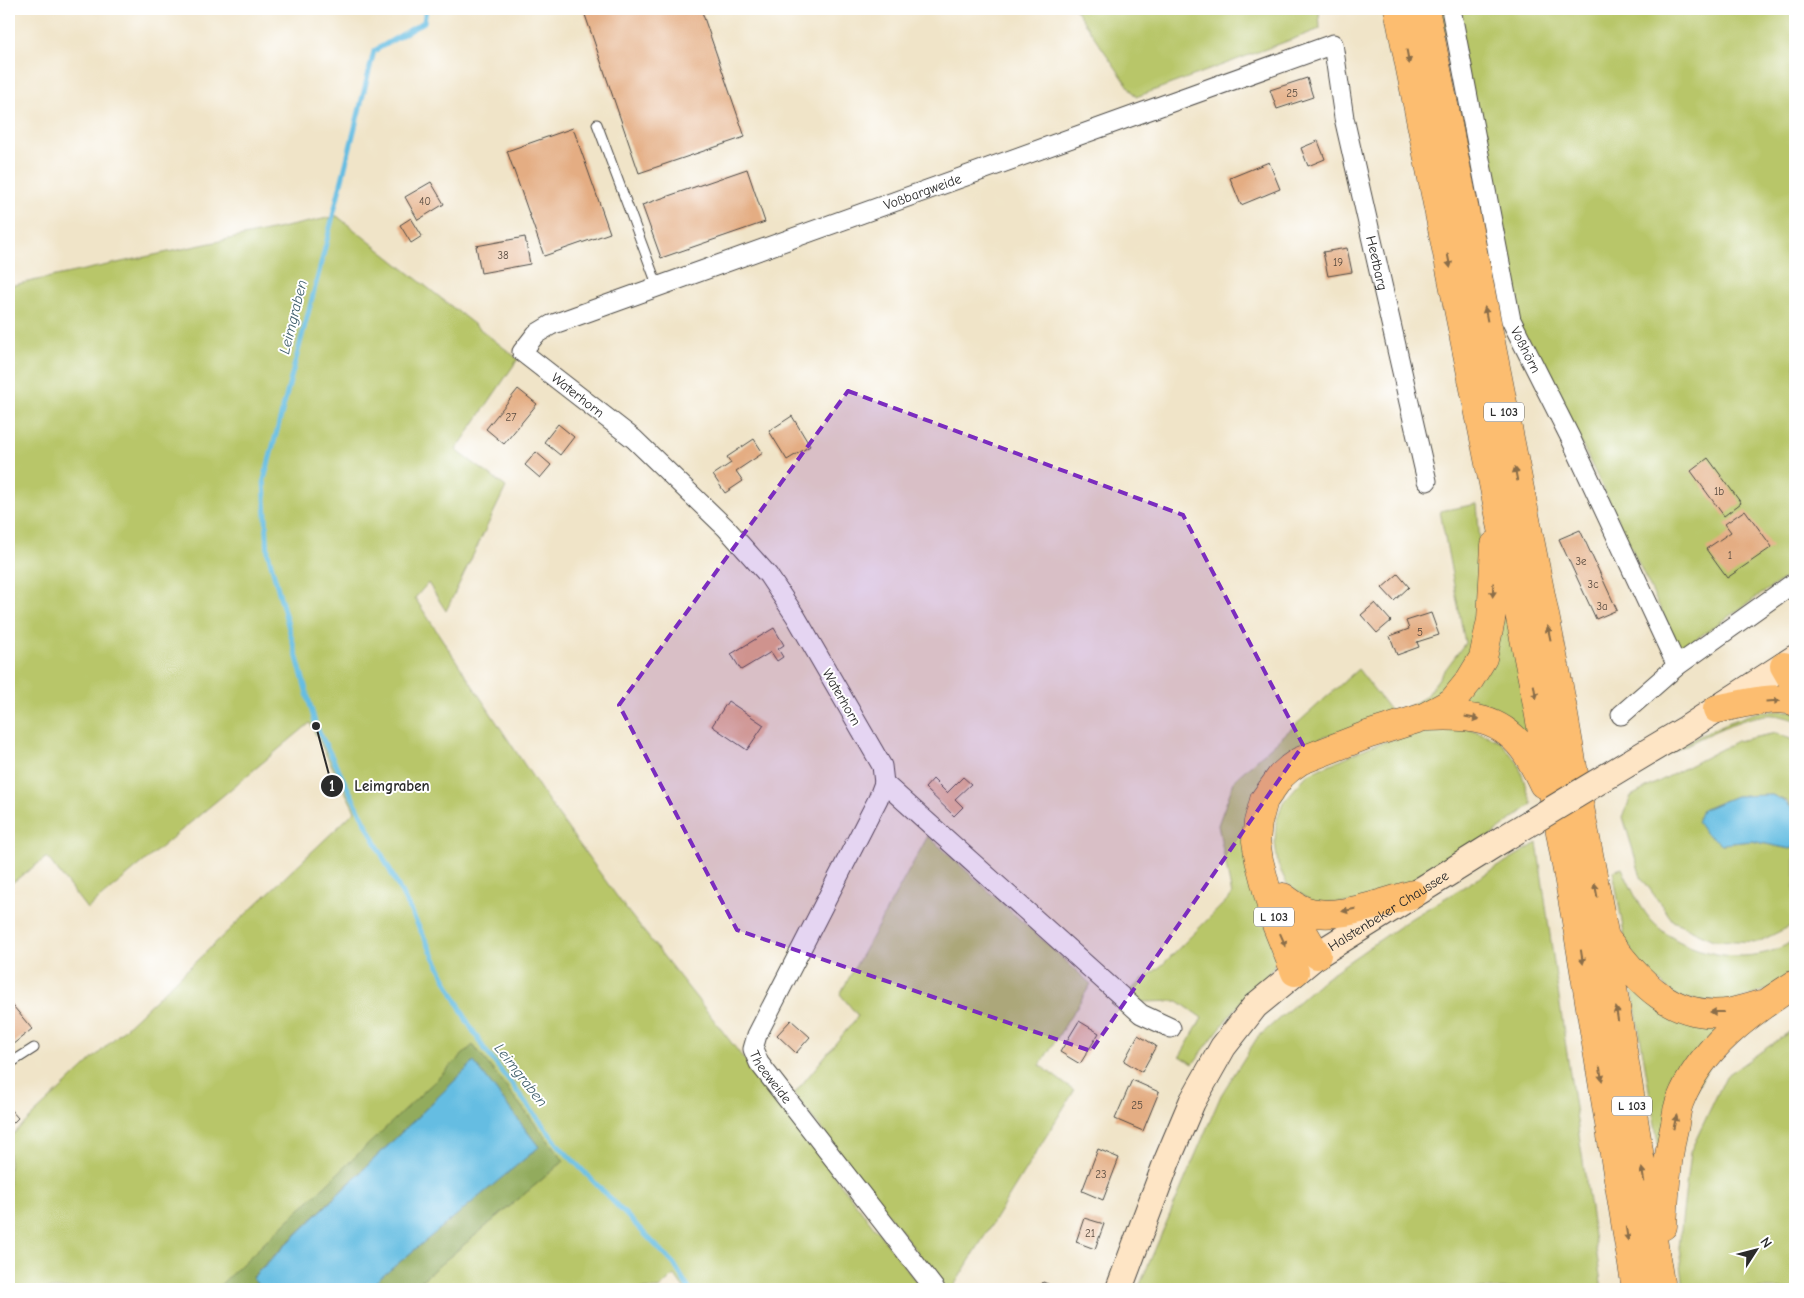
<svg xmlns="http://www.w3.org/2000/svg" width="1804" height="1298" font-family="'Comic Neue',sans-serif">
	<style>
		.green { fill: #b8c669; stroke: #72784a }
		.forest { fill: #92ab5d; stroke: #5e6b44 }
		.water { fill: #65bde2; stroke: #487486 }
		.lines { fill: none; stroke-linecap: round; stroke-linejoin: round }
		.stream { stroke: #65bde2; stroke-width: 5 }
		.building { fill: #e4ad83 }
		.service-casing { stroke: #494743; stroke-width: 11 }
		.minor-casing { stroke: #494743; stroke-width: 21 }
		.secondary-casing { stroke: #494743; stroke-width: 28 }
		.trunk-casing { stroke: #494743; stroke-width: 29 }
		.service { stroke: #fff; stroke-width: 9 }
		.minor { stroke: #fff; stroke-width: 19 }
		.secondary { stroke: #fee5c5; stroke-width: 26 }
		.trunk { stroke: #fcbd6f; stroke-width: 28 }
		.secondary-bridge-casing { stroke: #494743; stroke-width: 28; stroke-linecap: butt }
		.secondary-bridge { stroke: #fee5c5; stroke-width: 26 }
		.oneway { fill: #896d4a }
		.marked { fill: #7b2cbf; fill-opacity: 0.2; stroke: #7b2cbf; stroke-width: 4; stroke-dasharray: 10 6; stroke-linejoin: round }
		.labels { text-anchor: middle; stroke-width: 4; stroke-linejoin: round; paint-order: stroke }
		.number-label { font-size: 11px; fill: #594c41 }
		.shield { fill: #fff; stroke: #6b6b6b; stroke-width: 1 }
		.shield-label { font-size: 12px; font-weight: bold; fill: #2b2b2b }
		.street-label { font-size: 14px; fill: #2b2b2b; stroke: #fff }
		.water-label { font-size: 15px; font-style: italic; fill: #3f5e6b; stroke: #fff }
		.leader { fill: none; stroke: #2b2b2b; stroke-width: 2 }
		.callout-dot { fill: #2b2b2b; stroke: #fff; stroke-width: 2 }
		.mark-label { font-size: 15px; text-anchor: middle; font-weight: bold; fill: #fff }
		.callout-label { font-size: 15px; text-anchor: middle; font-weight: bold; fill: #2b2b2b; stroke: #fff; stroke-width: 4; stroke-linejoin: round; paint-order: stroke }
	</style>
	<rect width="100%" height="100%" fill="#fff"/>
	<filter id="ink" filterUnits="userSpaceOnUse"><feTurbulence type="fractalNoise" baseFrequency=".02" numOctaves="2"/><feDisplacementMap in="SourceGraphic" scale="10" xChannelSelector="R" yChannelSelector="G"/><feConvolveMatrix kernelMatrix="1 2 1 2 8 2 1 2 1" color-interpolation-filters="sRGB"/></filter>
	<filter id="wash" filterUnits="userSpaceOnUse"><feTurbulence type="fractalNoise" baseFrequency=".0096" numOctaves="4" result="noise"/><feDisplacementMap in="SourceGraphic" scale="20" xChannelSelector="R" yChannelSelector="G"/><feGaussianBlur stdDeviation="1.12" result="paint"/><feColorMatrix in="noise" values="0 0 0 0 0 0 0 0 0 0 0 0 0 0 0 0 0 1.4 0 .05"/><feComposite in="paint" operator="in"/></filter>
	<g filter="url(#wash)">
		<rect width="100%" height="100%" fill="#f0e4c8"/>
		<path class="green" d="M1075,9h244l1,20 -184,68z
			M1440,9h355v562l-115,79 -107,-224 -57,-103 -49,-181z
			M337,216l181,143 -62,91 50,37 -60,124 -18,-28 -13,15 138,210 73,101 84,106 212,274h-238l-10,-14 -15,14h-248l153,-128 -91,-116 -253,241 2,3h-213v-151l346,-327 -45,-88 -223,186 -40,-52 -38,28v-599z
			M1477,504l7,93 -7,52 -16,31 -30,24 -41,16 -65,16 -43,27 -23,29 17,169c-8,18 -26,32 -40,47 -15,18 -29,37 -43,56l-13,-8 22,-38 -24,-17 -37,1 -14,-10 34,-26 71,-71 -14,-70 17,-46 123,-110 36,46 31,-18 40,-54 -25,-132z
			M1503,579l32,167 -82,-37z
			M1761,711h34v9c-10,-3 -19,-6 -30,-5 -41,6 -96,40 -133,59 41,-25 82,-49 129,-63z
			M1436,726l30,1 34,14 18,22 14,41 -62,48 -67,34 -48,17h-42l-26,-19 -9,-19 -3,-23 1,-20 7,-20 25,-28 63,-28z
			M1776,733l19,8v73l-7,-12 -16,-7 -36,1 -34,14 20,34 30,-3 38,8 5,-2v77l-37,18 -45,-2 -40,-19 -32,-44 -18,-60 8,-21 106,-55z
			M928,836l163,148 -51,81 34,26 -122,198h-6l-152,-195 64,-78 -18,-22z
			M1537,843l29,204 36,242h-464l83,-194 36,-57 68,-60 85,-59z
			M1622,868c8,18 16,36 28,51 28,32 84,46 125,31 7,-2 14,-7 20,-11v34l-19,13 -47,18 -51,-6 -40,-35 -13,-24 -12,-68z
			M1631,982l106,34 -77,139z
			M1795,1028v261h-111l-5,-42 11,-95 36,-76z"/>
		<path class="forest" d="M473,1045l91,116 -153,128h-44l172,-142 -65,-85 -222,215 10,12h-40l-3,-3z"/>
		<path class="water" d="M1772,795c30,14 23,22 23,52l-5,2 -38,-8 -30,3 -18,-12 -7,-10 5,-12 34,-14z
			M474,1062l65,85 -172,142h-105l-10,-11z"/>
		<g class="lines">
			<path class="stream" d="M426,9l-2,13 -50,29 -55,221 -55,208 4,73 48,173 151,295 18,29 76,98 113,116 15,25"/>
		</g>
		<g id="blocks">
			<path class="building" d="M583,9h118l44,128 -106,36z
				M1307,78l6,19 -36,12 -7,-19z
				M573,128l37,105 -66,23 -37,-105z
				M1318,141l7,18 -17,7 -7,-18z
				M1269,162l11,27 -39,16 -11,-27z
				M747,169l18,53 -104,36 -19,-53z
				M431,182l13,22 -26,16 -13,-23z
				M411,218l11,18 -11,7 -11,-18z
				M525,237l5,27 -49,9 -5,-27z
				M1347,248l5,24 -24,4 -5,-24z
				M518,389l19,15 -33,40 -18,-15z
				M792,416l18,30 -23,14 -18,-29z
				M558,424l16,13 -14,18 -16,-13z
				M754,439l9,14 -27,18 7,10 -18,12 -12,-18 18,-12 -4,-6z
				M536,452l15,13 -11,13 -15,-13z
				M1708,458l33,45 -17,13 -33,-45z
				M1745,510l27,37 -45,31 -21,-29 25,-17 -6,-8z
				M1580,530l37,80 -21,9 -37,-80z
				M1398,574l11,13 -15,14 -12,-13z
				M1375,603l16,18 -14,12 -16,-18z
				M1431,613l8,22 -22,7 2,5 -22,8 -7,-19 19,-7 -3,-8z
				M774,628l10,17 -6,4 5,8 -6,4 -6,-9 -30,18 -10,-16z
				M728,701l36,24 -17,25 -35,-24z
				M963,777l8,7 -16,15 8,8 -9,9 -29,-28 8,-9 14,14z
				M9,1001l23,28 -20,16 -3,-4z
				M791,1020l19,17 -14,16 -19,-18z
				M1079,1021l20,12 -19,31 -20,-12z
				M1138,1035l18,11 -14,26 -18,-11z
				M1132,1080l27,12 -16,39 -28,-12z
				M9,1108l9,10 -9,9z
				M1098,1149l21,9 -16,42 -21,-9z
				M1084,1218l20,6 -9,25 -19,-7z
				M1043,1282l17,7h-20z"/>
		</g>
	</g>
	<g filter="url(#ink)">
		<use href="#blocks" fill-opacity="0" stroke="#494743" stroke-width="1"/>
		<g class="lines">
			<g class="service-casing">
				<path id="service" d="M597,124l61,163
					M9,1064l25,-16"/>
			</g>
			<g class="minor-casing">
				<g id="minor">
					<path id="s1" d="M1451,9l60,311 59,117 107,229"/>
					<path d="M1621,715l56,-49 118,-84"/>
					<path id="s2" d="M884,783l-6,16 -121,236 -4,14 6,14 176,226"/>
					<path id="s3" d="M1171,1028l-30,-14 -257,-231 -2,-17 -86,-149 -28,-42 -42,-47 -92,-89 -112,-87 14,-18 15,-9 782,-281 11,74 83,363"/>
				</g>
			</g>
			<g class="secondary-casing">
				<g id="secondary">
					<path d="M1629,763l57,-34 109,-71"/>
					<path id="s4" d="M1119,1289l48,-128 25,-59 31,-55 32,-41 62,-51 186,-116"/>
				</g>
			</g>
			<g class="trunk-casing">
				<path id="trunk" d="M1398,9l136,679 41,227 61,374
					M1425,9l133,672 21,121 26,136 56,351
					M1784,666l11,19
					M1717,709c20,-4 60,-15 78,-7
					M1428,717c40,-2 74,-1 99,37 6,9 11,20 16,30
					M1283,897c5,3 11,8 16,11 31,16 83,-6 114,-14
					M1283,897l34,58
					M1606,939c33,41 65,83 125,73 10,-2 20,-5 30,-8
					M1295,972l-20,-50 -16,-62 -3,-19 2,-19 6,-22 17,-24 9,-8 10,-7 67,-26 57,-18 28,-15 17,-21 14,-23 8,-38 4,-75
					M1663,1226c2,-35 4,-69 12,-102 1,-8 2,-16 5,-23 20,-52 69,-88 115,-117"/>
			</g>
			<use href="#service" class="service"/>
			<use href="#minor" class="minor"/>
			<use href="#secondary" class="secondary"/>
			<use href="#trunk" class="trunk"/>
			<g class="secondary-bridge-casing">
				<path id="secondary-bridge" d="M1503,839l126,-76"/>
			</g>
			<use href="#secondary-bridge" class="secondary-bridge"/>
		</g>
		<defs><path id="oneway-solid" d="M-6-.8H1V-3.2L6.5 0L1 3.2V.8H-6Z" transform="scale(1.25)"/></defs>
		<g class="oneway">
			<use href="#oneway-solid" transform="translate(1408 57) rotate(79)"/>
			<use href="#oneway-solid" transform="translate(1449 261) rotate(79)"/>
			<use href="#oneway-solid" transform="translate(1486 314) rotate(-101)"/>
			<use href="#oneway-solid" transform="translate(1516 474) rotate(-101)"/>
			<use href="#oneway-solid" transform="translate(1493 590) rotate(93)"/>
			<use href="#oneway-solid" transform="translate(1549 633) rotate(-102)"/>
			<use href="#oneway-solid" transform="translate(1535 692) rotate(80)"/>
			<use href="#oneway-solid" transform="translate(1773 701) rotate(-3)"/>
			<use href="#oneway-solid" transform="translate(1472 718) rotate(11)"/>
			<use href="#oneway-solid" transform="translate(1596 890) rotate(-101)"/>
			<use href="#oneway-solid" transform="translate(1349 910) rotate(168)"/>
			<use href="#oneway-solid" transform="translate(1283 940) rotate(66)"/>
			<use href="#oneway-solid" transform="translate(1582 957) rotate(81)"/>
			<use href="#oneway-solid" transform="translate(1717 1012) rotate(-180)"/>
			<use href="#oneway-solid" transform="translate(1617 1014) rotate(-99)"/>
			<use href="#oneway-solid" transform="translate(1601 1074) rotate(81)"/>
			<use href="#oneway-solid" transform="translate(1675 1122) rotate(-77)"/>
			<use href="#oneway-solid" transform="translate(1643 1175) rotate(-100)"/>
			<use href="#oneway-solid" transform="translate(1627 1234) rotate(81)"/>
		</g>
	</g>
	<path class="marked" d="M848,391l335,124 120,230 -212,306 -354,-121 -118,-225z"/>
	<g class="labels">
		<g class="number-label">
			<text x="1292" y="97">25</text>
			<text x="425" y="205">40</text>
			<text x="503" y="259">38</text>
			<text x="1338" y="266">19</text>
			<text x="511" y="421">27</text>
			<text x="1719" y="495">1b</text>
			<text x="1730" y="559">1</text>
			<text x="1581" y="565">3e</text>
			<text x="1593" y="588">3c</text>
			<text x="1602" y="610">3a</text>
			<text x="1420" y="636">5</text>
			<text x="1137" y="1109">25</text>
			<text x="1101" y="1178">23</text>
			<text x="1090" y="1237">21</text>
		</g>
		<g class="shield">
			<rect x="1484" y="402.5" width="40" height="19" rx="4"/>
			<rect x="1254" y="907.5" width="40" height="19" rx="4"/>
			<rect x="1612" y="1096.5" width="40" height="19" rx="4"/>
		</g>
		<g class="shield-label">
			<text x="1504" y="416">L 103</text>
			<text x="1274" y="921">L 103</text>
			<text x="1632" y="1110">L 103</text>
		</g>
		<g class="street-label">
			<text dy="5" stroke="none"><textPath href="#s3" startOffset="1386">Voßbargweide</textPath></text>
			<text dy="5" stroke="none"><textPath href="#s3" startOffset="2046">Heetbarg</textPath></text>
			<text dy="5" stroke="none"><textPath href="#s1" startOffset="350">Voßhörn</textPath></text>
			<text transform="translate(578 395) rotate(38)" y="5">Waterhorn</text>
			<text transform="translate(842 697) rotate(60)" y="5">Waterhorn</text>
			<text dy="5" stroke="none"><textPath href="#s4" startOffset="480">Halstenbeker Chaussee</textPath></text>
			<text dy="5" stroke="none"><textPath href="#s2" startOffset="330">Theeweide</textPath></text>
		</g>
		<g class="water-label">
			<text transform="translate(293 317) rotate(-76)" y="5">Leimgraben</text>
			<text transform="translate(521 1075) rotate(52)" y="5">Leimgraben</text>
		</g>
	</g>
	<path class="leader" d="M316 726L332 786"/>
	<g class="callout-dot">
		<circle cx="316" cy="726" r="5"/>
		<circle cx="332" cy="786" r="12"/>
	</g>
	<g class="mark-label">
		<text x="332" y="791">1</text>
	</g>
	<g class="callout-label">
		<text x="392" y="791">Leimgraben</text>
	</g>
	<rect width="1804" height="1298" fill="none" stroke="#fff" stroke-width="30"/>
	<g transform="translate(1756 1250) rotate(54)" stroke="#ffffff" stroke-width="4" paint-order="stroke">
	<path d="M0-4L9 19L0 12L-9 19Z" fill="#2b2b2b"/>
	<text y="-8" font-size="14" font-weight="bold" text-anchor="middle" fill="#2b2b2b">N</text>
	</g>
</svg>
